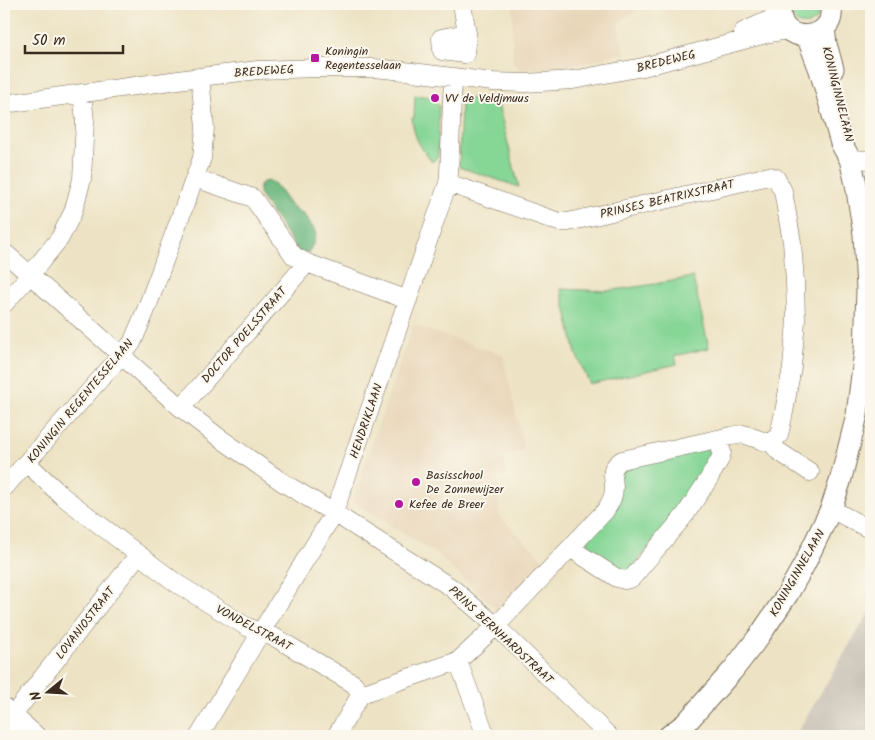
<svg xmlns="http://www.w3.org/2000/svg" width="875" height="740" font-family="Kalam,sans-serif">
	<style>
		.built { fill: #e8d5b7 }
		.industrial { fill: #cbc3b8 }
		.green { fill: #86d696; stroke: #60805a }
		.forest { fill: #6cb77f; stroke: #54704e }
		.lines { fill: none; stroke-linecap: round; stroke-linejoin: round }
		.minor-casing { stroke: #796b58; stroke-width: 19 }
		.major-casing { stroke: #796b58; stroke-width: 23 }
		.minor { stroke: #fff; stroke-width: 18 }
		.major { stroke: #fff; stroke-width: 21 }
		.poi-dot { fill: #b5179e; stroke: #fbf7ec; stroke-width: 2 }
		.labels { text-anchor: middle; stroke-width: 4; stroke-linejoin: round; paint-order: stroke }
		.poi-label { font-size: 12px; fill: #3b2a1e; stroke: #fbf7ec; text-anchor: start }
		.street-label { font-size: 12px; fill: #3b2a1e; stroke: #fbf7ec }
	</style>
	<rect width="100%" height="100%" fill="#fbf7ec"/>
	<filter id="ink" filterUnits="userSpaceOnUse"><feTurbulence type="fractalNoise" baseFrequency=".02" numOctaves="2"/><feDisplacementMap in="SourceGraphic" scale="10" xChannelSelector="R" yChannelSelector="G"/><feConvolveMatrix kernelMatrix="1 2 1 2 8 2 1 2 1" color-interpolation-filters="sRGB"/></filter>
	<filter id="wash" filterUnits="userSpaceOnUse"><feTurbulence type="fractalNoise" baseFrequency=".0096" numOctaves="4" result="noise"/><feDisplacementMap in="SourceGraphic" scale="20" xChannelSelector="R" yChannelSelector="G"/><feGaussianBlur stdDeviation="1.12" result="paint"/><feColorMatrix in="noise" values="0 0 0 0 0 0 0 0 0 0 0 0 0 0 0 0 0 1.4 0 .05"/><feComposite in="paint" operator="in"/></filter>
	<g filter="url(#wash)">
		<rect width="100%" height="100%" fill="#ede3c4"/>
		<path class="built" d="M513,4h132l-28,20 8,29 -67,16h-38l-8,-9z
			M413,325l90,30 21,95 -21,6 4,20 -9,1 1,39 46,45 -46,51 -61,-57 -86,-54z"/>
		<path class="industrial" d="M871,609v127h-76z"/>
		<path class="green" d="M792,4h26c9,26 -34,29 -26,0z
			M415,95l16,2 8,9 -1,51 -6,5c-12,-15 -18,-24 -20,-44h2z
			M472,98l25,2 22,87 -60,-20 2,-65z
			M693,277l16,71 -34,8 2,8 -87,20 -14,-30 -15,-65 45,2 43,-6z
			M703,448l8,3 2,5 -36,57 -49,60 -6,1c-10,-7 -34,-19 -35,-31l33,-73 3,-5z"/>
		<path class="forest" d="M269,181l6,3 15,21 14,10 10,14 2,5 -3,10 -5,9 -9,-1 -40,-58v-8l4,-4z"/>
	</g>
	<g filter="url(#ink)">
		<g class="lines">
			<g class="minor-casing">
				<path id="minor" d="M462,4l5,29 -26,5 1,13 23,3 2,-21
					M743,32l26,-12 11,-9
					M4,104l196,-27 58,-7 60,-2h56l30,3 89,11 32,1 48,-3 70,-13 123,-33 22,-4
					M850,159l21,1
					M195,178l58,20 41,58 13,7 101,37
					M448,183l111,39h9l201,-46 7,2 7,13 9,51 3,39 1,40 -4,46 -8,45 -5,23 -8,7
					M4,252l177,156 36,28 65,46 52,31 118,75 44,38 113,110
					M4,304l26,-29 30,-37 13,-26 9,-33 3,-58 -3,-28
					M181,408l126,-145
					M771,442l7,9 32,21
					M27,463l35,33 114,87 71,44 29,11 78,46 7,10 97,-33 38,-35 109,-115c5,-7 9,-15 9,-23 0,-13 -6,-19 8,-28l109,-24 12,-2 23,8h5
					M4,488l128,-145 14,-33 56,-152 3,-30 -5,-51
					M831,509l40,21
					M570,548l47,30 8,2 7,-2 53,-63 23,-35 12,-21 2,-7 -5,-13
					M458,661l28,75
					M4,707l33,29
					M13,715l125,-160
					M7,736l12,-15
					M199,736l62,-104 73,-119 114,-330 1,-10 4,-96
					M336,736l25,-42"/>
			</g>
			<g class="major-casing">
				<path id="major" d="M781,4c-9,44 60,40 49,0
					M824,29l2,15 7,25
					M669,736l17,-13 47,-53 27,-35 27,-40 17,-30 27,-56 9,-27 17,-67 8,-64 1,-30 1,-32 -3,-55 -8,-50 -6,-25 -9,-16 -21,-73 -13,-34"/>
			</g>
			<use href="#minor" class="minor"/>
			<use href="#major" class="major"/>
		</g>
	</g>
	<g class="poi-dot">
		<rect x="310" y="53" width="10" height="10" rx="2.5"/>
		<circle cx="435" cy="98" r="5"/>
		<circle cx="416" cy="482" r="5"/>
		<circle cx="399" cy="504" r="5"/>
	</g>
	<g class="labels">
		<g class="poi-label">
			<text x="325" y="55">Koningin<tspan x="325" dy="14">Regentesselaan</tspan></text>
			<text x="445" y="102">VV de Veldjmuus</text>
			<text x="426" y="479">Basisschool<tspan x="426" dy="14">De Zonnewijzer</tspan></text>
			<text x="409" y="508">Kefee de Breer</text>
		</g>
		<g class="street-label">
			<text transform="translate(666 61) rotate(-14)" y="4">BREDEWEG</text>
			<text transform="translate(264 71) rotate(-4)" y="4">BREDEWEG</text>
			<text transform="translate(838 94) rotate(76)" y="4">KONINGINNELAAN</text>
			<text transform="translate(667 199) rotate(-13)" y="4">PRINSES BEATRIXSTRAAT</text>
			<text transform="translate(244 335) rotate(-49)" y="4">DOCTOR POELSSTRAAT</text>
			<text transform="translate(80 401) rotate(-50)" y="4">KONINGIN REGENTESSELAAN</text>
			<text transform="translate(366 421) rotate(-71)" y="4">HENDRIKLAAN</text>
			<text transform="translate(797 573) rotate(-60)" y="4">KONINGINNELAAN</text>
			<text transform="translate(85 623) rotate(-52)" y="4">LOVANIOSTRAAT</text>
			<text transform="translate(254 628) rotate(28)" y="4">VONDELSTRAAT</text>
			<text transform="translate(501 635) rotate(43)" y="4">PRINS BERNHARDSTRAAT</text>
		</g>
	</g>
	<rect width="875" height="740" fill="none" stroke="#fbf7ec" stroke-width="20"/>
	<g transform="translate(48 692) rotate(252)" stroke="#fbf7ec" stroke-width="4" paint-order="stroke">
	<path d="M0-4L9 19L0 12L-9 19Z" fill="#3b2a1e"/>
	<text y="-8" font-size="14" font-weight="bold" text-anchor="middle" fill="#3b2a1e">N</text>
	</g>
	<path d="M25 45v8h98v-8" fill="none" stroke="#3b2a1e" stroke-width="2.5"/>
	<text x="32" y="45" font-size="15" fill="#3b2a1e" stroke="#fbf7ec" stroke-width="4" paint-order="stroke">50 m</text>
</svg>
